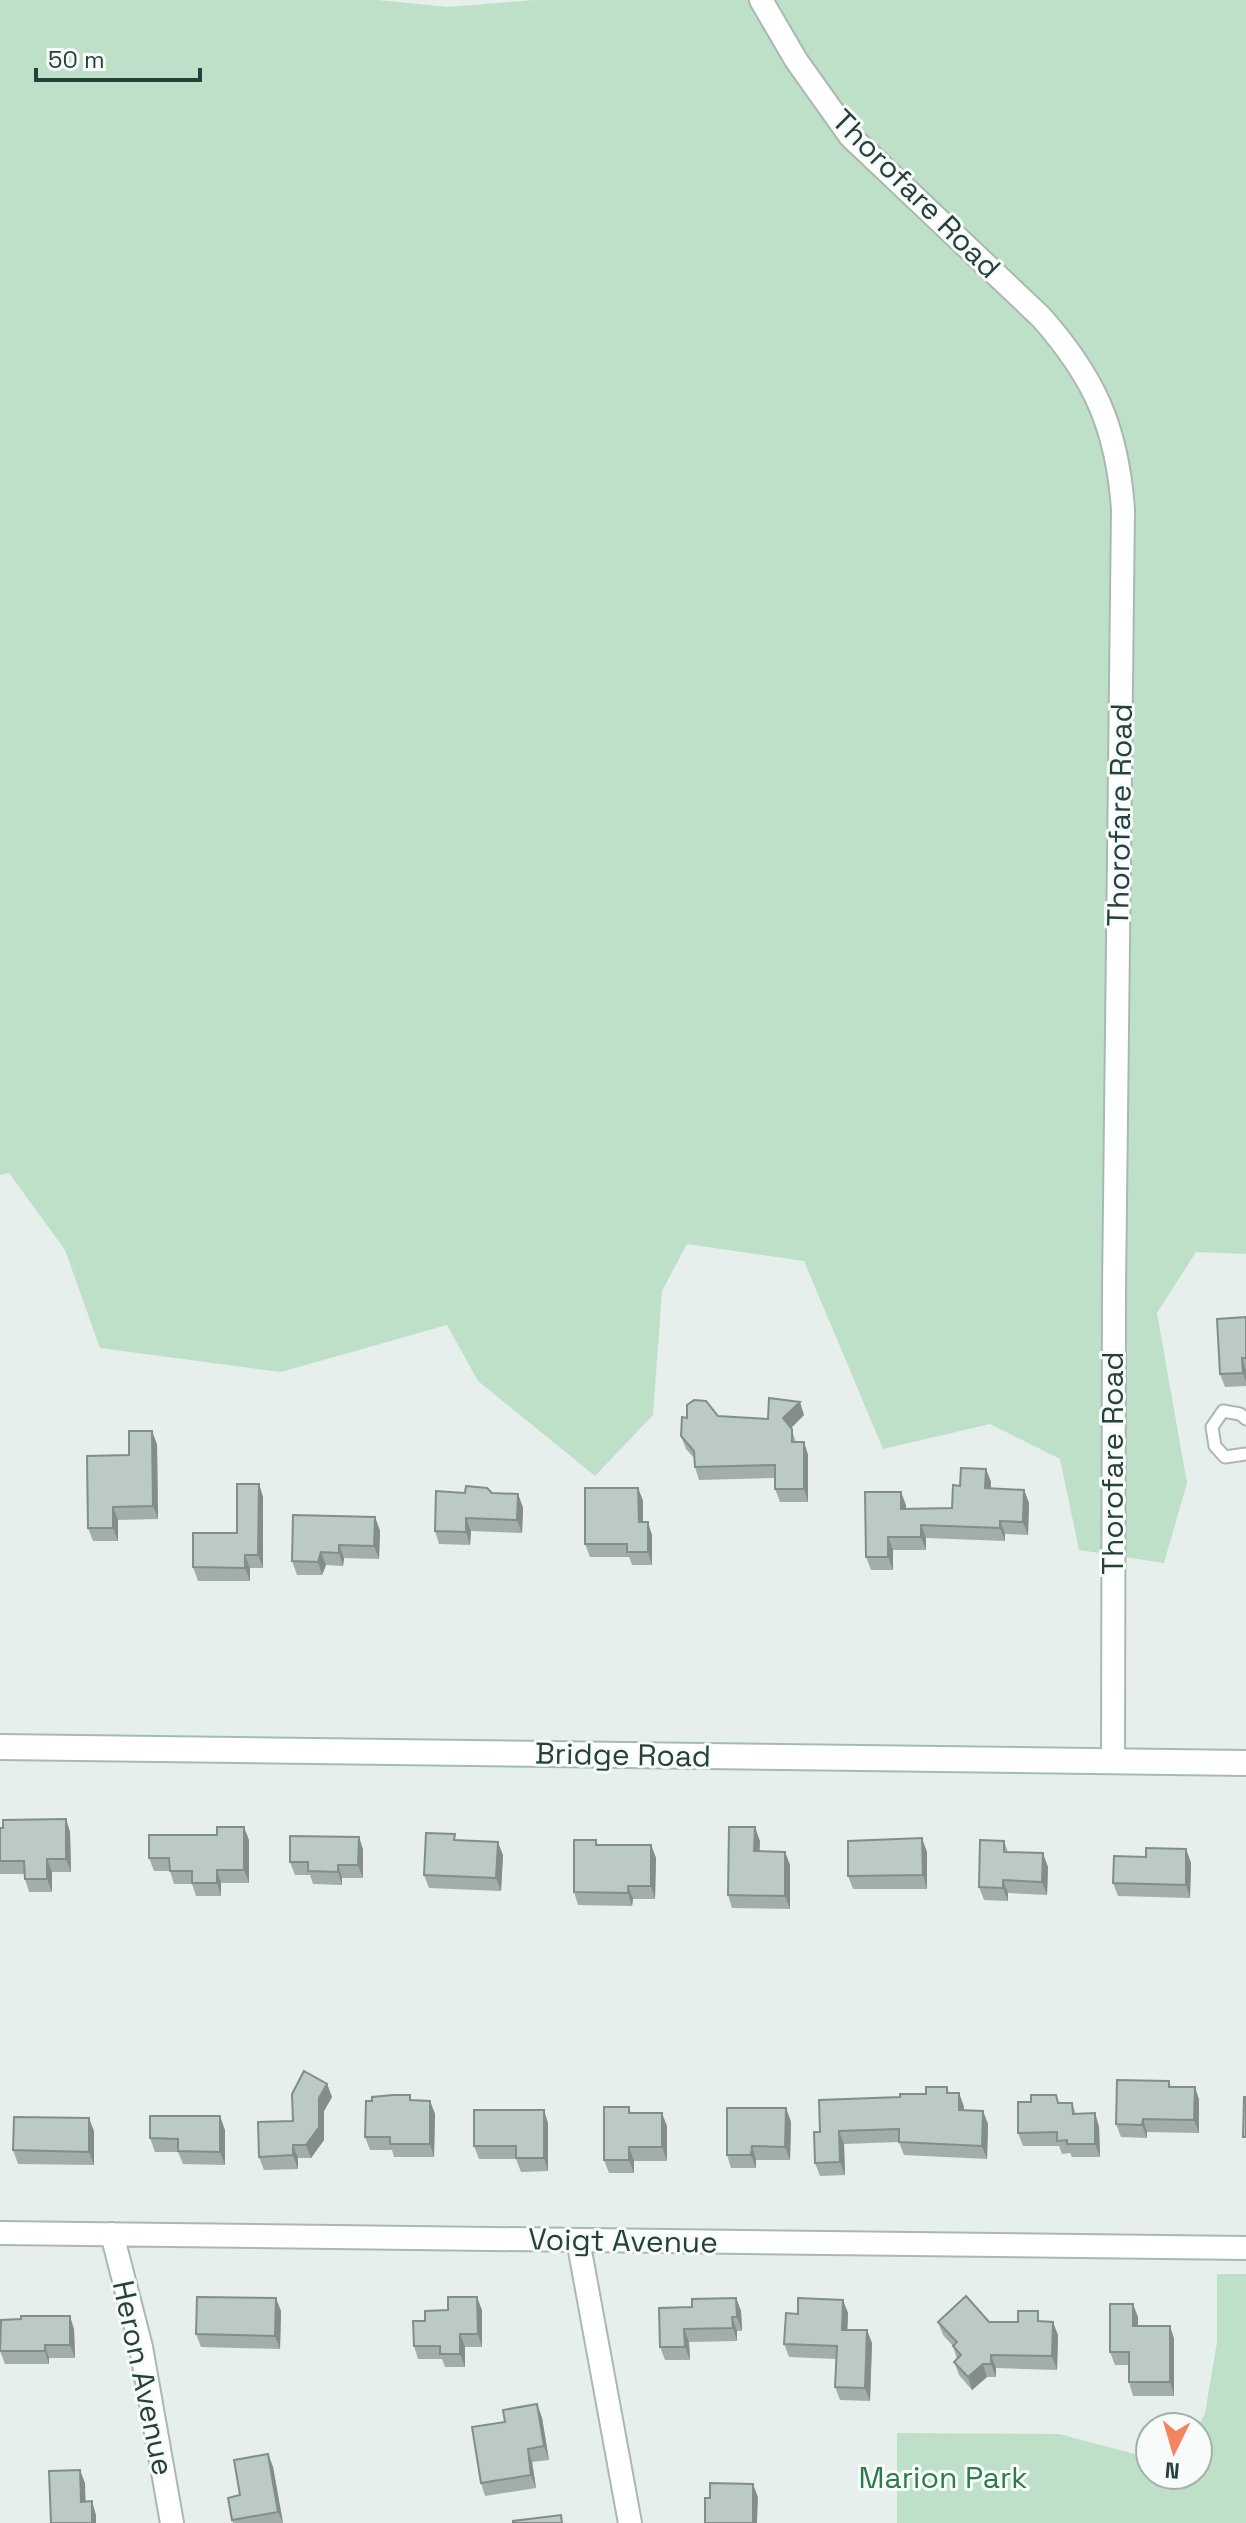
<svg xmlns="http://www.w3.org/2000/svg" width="1246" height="2523" font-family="'Space Grotesk',sans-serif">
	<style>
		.green { fill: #bfe0c8 }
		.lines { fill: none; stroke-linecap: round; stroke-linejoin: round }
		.service-casing { stroke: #a8b8b2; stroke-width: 15 }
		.minor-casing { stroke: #a8b8b2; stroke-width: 26 }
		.secondary-casing { stroke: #a4bbb3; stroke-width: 28 }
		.service { stroke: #fff; stroke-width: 11 }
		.minor { stroke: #fff; stroke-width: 22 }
		.secondary { stroke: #fff; stroke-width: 24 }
		.wall { fill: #a1aea9 }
		.shaded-wall { fill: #838d89 }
		.building { fill: #bbcac4; stroke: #838d89; stroke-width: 2 }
		.labels { text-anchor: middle; stroke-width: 6; stroke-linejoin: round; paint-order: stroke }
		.street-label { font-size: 30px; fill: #24423a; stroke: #f7fbf9 }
		.park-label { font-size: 30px; fill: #2d7a4b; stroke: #f7fbf9 }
	</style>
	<rect width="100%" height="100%" fill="#e6efeb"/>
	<path class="green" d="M0,0h378l69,7 87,-7h712v1254l-50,-2 -39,61 30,170 -23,80 -85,-13 -19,-91 -70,-35 -107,25 -79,-188 -117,-17 -25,47 -9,124 -58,61 -117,-95 -31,-56 -166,47 -181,-24 -35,-98 -56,-77 -9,2z
		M1217,2274h29v249h-349v-90l162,1 91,24v17h48v-48l7,-14 12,-71z"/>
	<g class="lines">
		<g class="service-casing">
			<path id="service" d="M1246,1419l-6,-5 -17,-3 -11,16 3,19 10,11 21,-3"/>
		</g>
		<g class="minor-casing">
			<path id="minor" d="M761,0l35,60 54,76 191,181c54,61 76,111 82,192l-9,781 -1,471
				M0,2233l1246,15
				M112,2234l29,113 31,176
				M578,2240l52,283"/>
		</g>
		<g class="secondary-casing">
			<path id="secondary" d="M0,1747l1246,16"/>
		</g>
		<use href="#service" class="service"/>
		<use href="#minor" class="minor"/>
		<use href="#secondary" class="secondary"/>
	</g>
	<path class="wall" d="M1246,1317v69l-21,1 -5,-13z
		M804,1415l-13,13 5,14h8l4,13v47h-28l-5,-13v-11l-76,2 -4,-13v-8l-9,-10 -5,-13 37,-20 50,3z
		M157,1444l1,75 -40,1v21h-25l-5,-13 41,-73z
		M986,1469l5,13v7l33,1 5,13 -1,32 -23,-1v7l-79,-3v12h-33v20h-22l-5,-13 40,-52v4l46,-1 8,-22z
		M259,1484l4,13v71h-13v13h-52l-5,-14 44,-34z
		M638,1488l5,13v21l9,13v30h-20l-3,-8h-39l-5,-13z
		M492,1493l26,1 5,14 -1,25 -51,-2 -1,14 -31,-1 -4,-13z
		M375,1517l5,14 -1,28 -35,-1 -1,8 -17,-1 -4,10h-25l-5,-14z
		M66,1819l4,13 1,40h-19v20h-23l-4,-13 -1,-5h-24v-46z
		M359,1837l4,13v28h-21v7l-29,-1 -3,-9h-15l-5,-13z
		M249,1840v43h-28v13h-25l-4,-12h-18l-4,-13h-16l-5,-13z
		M457,1841l46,14 -2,36 -72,-3 -5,-13z
		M760,1841l-1,10 26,1 5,13v44l-58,-1 -4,-13z
		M1004,1841l4,11 40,15 -1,28 -39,-2v8l-24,-1 -5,-13z
		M598,1845h53l5,13 -1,41h-22l-1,7 -54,-1 -4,-13z
		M1186,1849l5,14 -1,35 -72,-2 -5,-13 33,-26z
		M927,1852v37h-74l-5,-13z
		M1169,2081l2,6h24l4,13v33l-52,-1v6l-26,-1 -5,-13z
		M327,2084l5,13 -8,14v29l-13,18h-13v11l-34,1 -5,-13z
		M947,2087l2,6h10l5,14v3l19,1 5,13 -1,35 -83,-4 -5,-13 -55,2 1,31 -25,1 -5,-13 5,-31 80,-35 26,-3z
		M430,2101l5,13 -1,43h-40l-2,-7h-22l-5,-13z
		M1058,2103h14l4,11 19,-1 4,14 1,30h-28l-2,-4 -8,1 -3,-8h-36l-5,-13z
		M629,2107l2,6 36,13v35h-33v12h-25l-5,-13z
		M786,2108l5,14 -1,38h-34v8h-25l-4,-13z
		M548,2123v48l-27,1 -5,-13h-37l-5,-13z
		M225,2130v35l-42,-1 -5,-12h-23l-5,-14z
		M94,2131v34l-76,-1 -5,-14z
		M736,2298l5,13 1,20h-5v10l-48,1 1,18h-25l-5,-13 32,-40z
		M482,2310v37h-17v20h-20l-3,-8h-24l-4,-13 11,-25z
		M281,2311l-1,38 -79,-2 -5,-13z
		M848,2313l-1,17 25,13 -2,58 -30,-1 -5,-13 1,-28 -47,-2 -5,-13z
		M1138,2317v9h32l4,13v57h-41l-4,-14v-17h-14l-5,-13z
		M21,2319l53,10 1,29h-26v6h-44l-5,-13z
		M1042,2321l16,14 -1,35 -61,-2v9h-9l-15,13 -13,-15 -5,-13 3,-3 -4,-13 -10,-11 -5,-13z
		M537,2404l5,14 7,42 -17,2 4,26 -51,8 -4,-13 24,-61z
		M268,2454l5,13 10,56h-50l-1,-3 8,-25z"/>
	<path class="shaded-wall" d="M1242,1358l4,12v12l-3,-9z
		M800,1402l4,13 -16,16 -5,-13z
		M152,1431l5,13 1,75 -5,-13z
		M804,1442l4,13v47l-4,-13z
		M986,1469l5,13 -1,19 -5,-13z
		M259,1484l4,13v71l-5,-13z
		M638,1488l5,13v35l-4,-14z
		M1024,1490l5,13 -1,32 -5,-13z
		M901,1492l5,13v17l-5,-13z
		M518,1494l5,14 -1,25 -5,-13z
		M113,1507l5,13v21l-5,-13z
		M375,1517l5,14 -1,28 -5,-13z
		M466,1518l5,13 -1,14 -4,-13z
		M1000,1521l5,13v7l-5,-13z
		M648,1522l4,13v30l-4,-13z
		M921,1525l5,13v12l-5,-13z
		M888,1537l5,13v20l-5,-13z
		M339,1545l5,13 -1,8 -4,-13z
		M321,1552l5,13 -4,10 -4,-13z
		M245,1555l5,13v13l-5,-13z
		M66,1819l4,13 1,40 -5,-13z
		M244,1827l5,13v43l-5,-13z
		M755,1827l5,14 -1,23 -5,-13z
		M359,1837l4,13v28l-5,-13z
		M922,1838l5,14v37l-4,-14z
		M498,1842l5,13 -2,36 -5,-13z
		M651,1845l5,13 -1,41 -4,-13z
		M1186,1849l5,14 -1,35 -4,-13z
		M785,1852l5,13v44l-5,-13z
		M1043,1853l5,14 -1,28 -5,-13z
		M47,1859l5,13v20l-5,-13z
		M338,1865l4,13v7l-4,-13z
		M217,1870l4,13v13l-4,-13z
		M1003,1880l5,13v8l-5,-13z
		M628,1886l5,13 -1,7 -4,-13z
		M327,2084l5,13 -8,14v29l-13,18 -5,-13 13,-47z
		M1195,2087l4,13v33l-5,-13z
		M959,2093l5,14v16l-5,-13z
		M430,2101l5,13 -1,43 -4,-13z
		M786,2108l5,14 -1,38 -5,-13z
		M544,2110l4,13v48l-4,-13z
		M983,2111l5,13 -1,35 -5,-13z
		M662,2113l5,13v35l-5,-14z
		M1095,2113l4,14 1,30 -5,-13z
		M220,2116l5,14v35l-5,-13z
		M89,2118l5,13v34l-5,-13z
		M1143,2119l4,13v6l-5,-13z
		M839,2131l5,13 1,31 -5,-13z
		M293,2145l5,13v11l-5,-14z
		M752,2146l4,14v8l-5,-13z
		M629,2147l5,14v12l-5,-13z
		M477,2297l5,13v37l-4,-13z
		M276,2298l5,13 -1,38 -5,-13z
		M736,2298l5,13 1,20 -5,-14z
		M843,2300l5,13 -1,30 -5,-13z
		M1133,2304l5,13v22l-5,-13z
		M70,2316l4,13 1,29 -5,-13z
		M732,2317l5,14v10l-4,-13z
		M1053,2322l5,13 -1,35 -5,-14z
		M1170,2326l4,13v57l-4,-14z
		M684,2329l5,13 1,18 -5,-13z
		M867,2330l5,13 -2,58 -5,-13z
		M460,2334l5,13v20l-5,-13z
		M45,2345l4,13v6l-4,-13z
		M991,2355l5,13v9l-5,-13z
		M983,2364l4,13 -15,13 -4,-13z
		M537,2404l5,14 7,42 -5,-14z
		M528,2449l4,13 4,26 -5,-13z
		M268,2454l5,13 10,56 -5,-11z
		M80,2470l5,13 1,32 -5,-13z
		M753,2484l5,13 -1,26h-4z
		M92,2501l4,14v8h-4z"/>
	<path class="building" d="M1246,1317v41h-4l1,15 -23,1 -3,-55z
		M769,1398l31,4 -17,16 9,11v13h12v47h-29v-24l-80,2 -1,-16 -13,-15 1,-19 5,1v-13l7,-5 12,1 12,15 50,3z
		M129,1431h23l1,75 -40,1v21h-25l-1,-72 42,-1z
		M961,1468l25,1 -1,19 39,2 -1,32 -23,-1v7l-79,-3v12h-33v20h-22l-1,-65h36v17l51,-1 1,-23 7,1z
		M237,1484h22l-1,71h-13v13l-52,-1v-34h44z
		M466,1486l21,2 5,5 26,1 -1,26 -51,-2v14l-31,-1 1,-40 29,2z
		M585,1488h53l1,34h9v30h-21v-8h-42z
		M293,1515l82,2 -1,29 -35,-1v8l-18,-1 -3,10 -26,-1z
		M66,1819v40h-19v20h-22l-1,-18h-24v-33h3v-8z
		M217,1827h27v43h-27v13h-25v-12h-22l-1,-13h-20v-23h68z
		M729,1827h26l-1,24 31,1v44l-57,-1z
		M426,1833l29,1 -1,6 44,2 -2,36 -72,-3z
		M290,1836l69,1 -1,28h-20v7l-30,-1v-9h-18z
		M922,1838l1,37 -75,1v-35z
		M574,1840h22v5h55v41h-23v7l-54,-1z
		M980,1840l24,1v11l39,1 -1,29 -39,-2v8l-24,-1z
		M1146,1848l40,1v36l-73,-2 1,-27 32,1z
		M304,2071l23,13 -8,14v29l-13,18h-13v10l-34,2 -1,-35 35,-1 -1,-27z
		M1117,2080l52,1v6h26l-1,33 -51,-1 -1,6 -26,-1z
		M926,2087h21v6h12v17l24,1 -1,35 -83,-4v-13l-60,2 1,31 -25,1 -1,-31h6l-1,-32 81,-3v-3h26z
		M393,2095h17v5l20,1v43h-40v-7h-25l1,-36h6v-4z
		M1031,2095h25l2,8h14l1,11 22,-1v31h-28v-4l-10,1v-9l-39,1v-31h13z
		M1244,2097h2v40h-3z
		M604,2107h25v6h33v34h-33v13h-25z
		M727,2108h59l-1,39 -33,-1 -1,9h-24z
		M474,2110h70v48h-28v-12h-42z
		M150,2116h70v36l-42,-1v-12l-28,-1z
		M14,2117l75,1v34l-76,-2z
		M966,2296l23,26h29v-11h20v10l15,1 -1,34 -61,-1v9h-8l-15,13 -14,-15 7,-7 -8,-9 4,-4 -19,-20z
		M197,2297l79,1 -1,38 -79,-2z
		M448,2297h29l1,37h-18v20h-20v-8h-26l-1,-25h12v-10l23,-1z
		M736,2298l1,19h-5l1,11 -49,1 1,18h-25l-1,-39 33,-1v-8z
		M798,2298l45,2 -1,30h25l-2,58 -30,-1 2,-41 -53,-2 2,-31 12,1z
		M1110,2304h23v22h37v56h-41v-30h-19z
		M21,2316h49v29h-25v6h-45l1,-31 20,-1z
		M537,2404l7,42 -16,3 3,26 -50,8 -9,-56 33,-5 -2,-12z
		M268,2454l10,58 -46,8 -4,-22 12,-3 -6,-35z
		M80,2470l1,32 11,-1v22h-41l-2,-52z
		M710,2483l43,1v39h-48v-25h5z
		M561,2515l1,8h-49v-2z"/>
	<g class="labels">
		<g class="street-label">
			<text transform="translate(916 194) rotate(45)" y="10">Thorofare Road</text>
			<text transform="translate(1120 815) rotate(-89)" y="10">Thorofare Road</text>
			<text transform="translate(1113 1463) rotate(-90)" y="10">Thorofare Road</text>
			<text transform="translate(623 1755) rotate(1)" y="10">Bridge Road</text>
			<text transform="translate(623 2241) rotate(1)" y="10">Voigt Avenue</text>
			<text transform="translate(143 2378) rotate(78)" y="10">Heron Avenue</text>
		</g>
		<g class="park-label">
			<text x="943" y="2488">Marion Park</text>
		</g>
	</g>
	<g transform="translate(1174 2451) rotate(185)"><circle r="38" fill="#f7fbf9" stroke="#a3b1ad" stroke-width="2"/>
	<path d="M0-6L14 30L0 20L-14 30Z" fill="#f4845f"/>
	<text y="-12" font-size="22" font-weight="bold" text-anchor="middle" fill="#24423a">N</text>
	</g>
	<path d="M36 68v12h164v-12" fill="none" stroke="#24423a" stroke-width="4"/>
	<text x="48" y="68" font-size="24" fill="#24423a" stroke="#f7fbf9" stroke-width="6" paint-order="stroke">50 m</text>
</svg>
